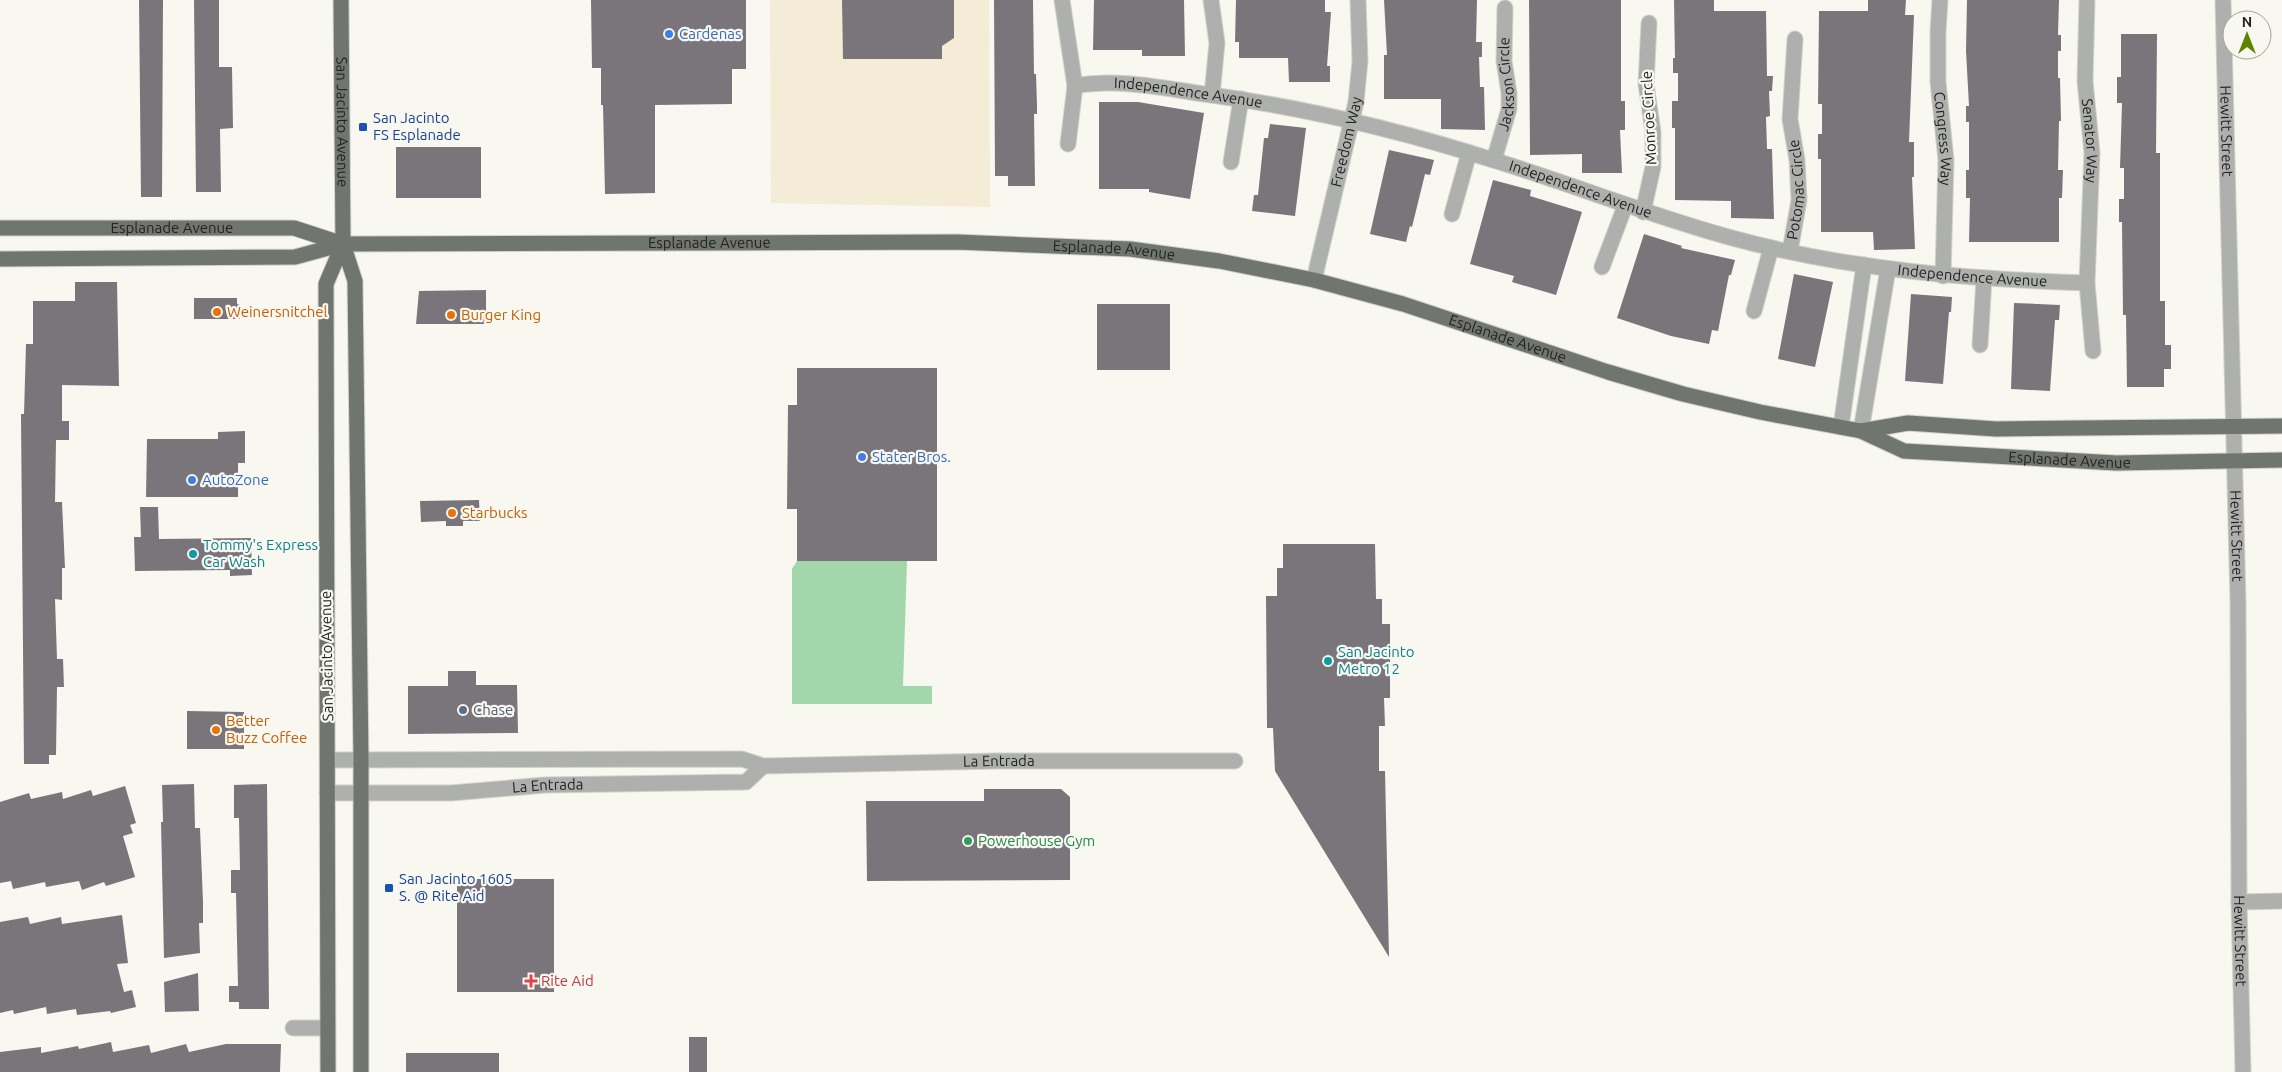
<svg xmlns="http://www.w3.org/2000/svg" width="2282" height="1072" font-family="Ubuntu,sans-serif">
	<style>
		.industrial { fill: #f5ecd7 }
		.green { fill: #a4d6ab }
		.building { fill: #7a757b }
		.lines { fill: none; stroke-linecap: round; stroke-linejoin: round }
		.minor-casing { stroke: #d2d1cb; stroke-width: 17 }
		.major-casing { stroke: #d2d1cb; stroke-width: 17 }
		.minor { stroke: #aeb0ad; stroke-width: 15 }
		.major { stroke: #717570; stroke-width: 15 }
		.shop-dot { fill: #3f7fe0; stroke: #f8f7f0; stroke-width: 2 }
		.transit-dot { fill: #1a4fb4; stroke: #f8f7f0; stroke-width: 2 }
		.food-dot { fill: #e8710a; stroke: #f8f7f0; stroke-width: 2 }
		.culture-dot { fill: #0f9aa8; stroke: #f8f7f0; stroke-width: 2 }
		.service-dot { fill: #5c6f8a; stroke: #f8f7f0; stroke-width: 2 }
		.leisure-dot { fill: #2e9e5b; stroke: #f8f7f0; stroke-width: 2 }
		.health-dot { fill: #e0444e; stroke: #f8f7f0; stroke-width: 2 }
		.labels { text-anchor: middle; stroke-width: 4.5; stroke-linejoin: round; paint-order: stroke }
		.shop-label { font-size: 15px; fill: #366cbe; stroke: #f8f7f0; text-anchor: start }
		.street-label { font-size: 15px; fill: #232320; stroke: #f8f7f0 }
		.transit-label { font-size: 15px; fill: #164399; stroke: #f8f7f0; text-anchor: start }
		.food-label { font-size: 15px; fill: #c56008; stroke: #f8f7f0; text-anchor: start }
		.culture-label { font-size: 15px; fill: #0d838f; stroke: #f8f7f0; text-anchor: start }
		.service-label { font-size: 15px; fill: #4e5e75; stroke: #f8f7f0; text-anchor: start }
		.leisure-label { font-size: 15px; fill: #27864d; stroke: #f8f7f0; text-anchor: start }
		.health-label { font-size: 15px; fill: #be3a42; stroke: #f8f7f0; text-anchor: start }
	</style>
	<rect width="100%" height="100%" fill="#f8f7f0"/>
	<path class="industrial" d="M770,0h219l1,207 -219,-4z"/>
	<path class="green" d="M797,561h110l-4,125h29v18h-140v-135z"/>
	<path class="building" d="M139,0h24l-1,197h-21z
		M194,0h25v67h13l1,61 -13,1 1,63h-25z
		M591,0h155v69h-14v35l-77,1v88l-50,1 -2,-89h-2v-37h-9z
		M842,0h112v38l-12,8v13h-99z
		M994,0h39l1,74h2l1,31v9h-3l1,72h-27v-10h-13z
		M1094,0h90l1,56h-43v-6h-49z
		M1236,0h89v12h6l-4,54h3v16h-41l-1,-24h-49v-16h-4z
		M1384,0h93l-1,42h6v15h-3l1,30h4l1,43 -44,-1v-30h-57v-44h3z
		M1529,0h92v101h4v29h-5l2,43h-40v-19l-52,1z
		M1674,0h40v11h52l1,65h6l-1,15h-3l1,25 -4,1 1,32h5l2,70 -43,-1v-17l-56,-1v-72h-3v-27h6v-28h-5v-15h2z
		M1868,0h38l-1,15h9l-5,127h5v35h-2l3,72 -41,1 -1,-18h-52v-73h-3v-25h4v-30h-4l1,-93h49z
		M1967,0h92l-1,35h3v16h-3v27h2l1,43h-2l-1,49h5l-1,28h-3v44h-90l1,-44h-4v-28h3v-48h-3v-16h3l-3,-55z
		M2121,34h36l-1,119h4v148h5v44h6v24h-7v18h-37l-1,-72h-3l-1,-93h-3v-23h5v-31h-4l2,-65h-5v-26h4z
		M1099,102h39l66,11 -14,86 -41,-7v-3h-50z
		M1270,124l36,4 -11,88 -43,-5 2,-16h4l6,-57h4z
		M396,147h85v51h-85z
		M1389,150l45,10 -4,15 -5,-1 -13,53 -2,-1 -4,16 -36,-8z
		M1493,180l38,10 -1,6 52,16 -26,83 -44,-13 2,-6 -44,-12z
		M1644,234l38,12 -1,2 54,12 -4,15h-2l-11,56 -6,-1 -3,14 -38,-8 -54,-18z
		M1794,274l39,8 -18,85 -37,-8z
		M75,282h42l2,104 -57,-1v36h7v19h-13l-1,62h7l3,66h-3v32l-7,-1 2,60h6l1,28h-7l-1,68h-7v9h-25l-3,-350h3l2,-70h7v-43h42z
		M486,290v34h-70l3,-33z
		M1911,294l41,3 -1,15h-2l-6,72 -38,-3z
		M194,298h43v6l3,1v14h-46z
		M2014,303l46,2 -1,15h-4l-5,71 -39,-2z
		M1097,304h73v66h-73z
		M797,368h140v193h-140v-52h-10l1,-104h9z
		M245,431v32h-7v34h-92l1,-58h71v-7z
		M479,500l1,21h-17v5h-17v-5l-25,1 -1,-21z
		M140,507h18l1,32 92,-1 1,37 -22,1v-6l-95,1 -1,-34h7z
		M1283,544h92l1,55h6v25h8v74h-6l1,28h-6v45h6l4,186 -114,-186 -2,-43h-6l-1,-132h11v-28h6z
		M448,671h28v14h41l1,48 -110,1v-48h40z
		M187,711l57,1v37h-57z
		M194,784l1,44h5l3,74v21h-4l1,30 -36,5 -3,-136h2l-1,-37z
		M267,784l2,225h-30v-7h-10v-16h9l-2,-93h-5v-23h9l-1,-52h-5v-33z
		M125,786l11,37 -6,2 3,8 -10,3 12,41 -29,9 -2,-4 -22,8 -3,-9 -33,6 -1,-5 -32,7 -2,-8 -11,2v-81l29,-9 2,6 31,-7 1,7 28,-9 2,6z
		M984,789h77l9,8v83l-203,1 -1,-80h118z
		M457,879h97v113h-97z
		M122,915l6,48 -11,1 7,28 8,-2 4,17 -25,6 -1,-2 -33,4 -1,-6 -29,5 -1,-7 -32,7 -1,-4 -13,3v-91l28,-5 2,7 31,-7 1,7z
		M198,973l1,38 -34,1 -1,-30z
		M689,1037h18v35h-18z
		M111,1042l2,10 36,-7 2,8 35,-9 3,8 37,-8h55l-1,28h-280v-20l41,-5v6l37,-7 1,3z
		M406,1053h93v19h-93z"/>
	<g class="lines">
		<g class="minor-casing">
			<g id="minor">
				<path d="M1062,0l13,86 -7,58"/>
				<path d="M1211,0l6,43 -5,52"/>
				<path id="s1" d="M1940,0l-2,32v50l8,78 -3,116"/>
				<path id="s2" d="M2087,0l-2,81 7,72 -5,130 6,68"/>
				<path id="s3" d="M2223,0l15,602 1,300 4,170"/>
				<path id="s4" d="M1075,86c42,-8 87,2 129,8 98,13 195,36 289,66 82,25 160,57 243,79 115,31 232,40 351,44"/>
				<path id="s5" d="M1494,160l15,-51v-16l-5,-32 1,-53"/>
				<path d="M1231,162l10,-63"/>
				<path d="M1643,212l10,-45v-35l-7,-48 3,-61"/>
				<path d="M1452,214l17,-61"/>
				<path id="s6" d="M1790,251l9,-51 -2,-40 -7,-41 5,-80"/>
				<path d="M1602,267l23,-61"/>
				<path id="s7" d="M1314,280l42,-178 4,-41 -2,-61"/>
				<path d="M1754,311l17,-63"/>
				<path d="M1980,345l4,-66"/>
				<path d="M1841,427l23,-162"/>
				<path d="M1861,431l27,-162"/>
				<path id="s8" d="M328,760l414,-1 21,7 234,-5h238"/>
				<path id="s9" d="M327,793h124l94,-8 201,-3 17,-16"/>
				<path d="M2239,902l43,-1"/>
				<path d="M293,1028h34"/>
			</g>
		</g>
		<g class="major-casing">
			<g id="major">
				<path id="s10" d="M341,0l2,244 12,37 6,479v312"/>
				<path id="s11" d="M0,228h294l49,16"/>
				<path id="s12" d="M0,259l295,-2 48,-13 614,-2 173,7 89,12 95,19 89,24 205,68 75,22 77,18 101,19 43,20 212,12 166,-3"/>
				<path d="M1861,431l47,-8 88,6 286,-3"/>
				<path d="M328,1072l-2,-788 17,-40"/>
			</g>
		</g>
		<use href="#minor" class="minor"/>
		<use href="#major" class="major"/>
	</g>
	<g class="shop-dot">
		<circle cx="669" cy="34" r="5"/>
		<circle cx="862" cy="457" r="5"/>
		<circle cx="192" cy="480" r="5"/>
	</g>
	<g class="transit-dot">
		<rect x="358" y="122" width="10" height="10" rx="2.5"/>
		<rect x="384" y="883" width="10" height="10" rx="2.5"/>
	</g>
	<g class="food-dot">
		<circle cx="217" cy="312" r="5"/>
		<circle cx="451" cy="315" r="5"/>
		<circle cx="452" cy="513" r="5"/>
		<circle cx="216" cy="730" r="5"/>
	</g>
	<g class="culture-dot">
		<circle cx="193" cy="554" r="5"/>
		<circle cx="1328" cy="661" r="5"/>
	</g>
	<circle class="service-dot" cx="463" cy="710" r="5"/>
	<circle class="leisure-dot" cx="968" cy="841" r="5"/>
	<path class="health-dot" d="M528.5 973.5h5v5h5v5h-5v5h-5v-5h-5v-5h5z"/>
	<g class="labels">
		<g class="shop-label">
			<text x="679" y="39">Cardenas</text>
			<text x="872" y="462">Stater Bros.</text>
			<text x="202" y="485">AutoZone</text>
		</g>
		<g class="street-label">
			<text dy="5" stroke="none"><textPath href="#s5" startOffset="78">Jackson Circle</textPath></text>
			<text dy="5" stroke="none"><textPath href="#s4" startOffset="114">Independence Avenue</textPath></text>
			<text transform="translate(1649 118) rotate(-93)" y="5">Monroe Circle</text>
			<text dy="5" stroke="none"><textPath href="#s10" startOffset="122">San Jacinto Avenue</textPath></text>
			<text dy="5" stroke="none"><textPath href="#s3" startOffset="131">Hewitt Street</textPath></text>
			<text dy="5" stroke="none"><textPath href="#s1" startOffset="139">Congress Way</textPath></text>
			<text dy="5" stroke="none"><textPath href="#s7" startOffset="142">Freedom Way</textPath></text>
			<text dy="5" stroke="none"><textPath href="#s2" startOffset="141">Senator Way</textPath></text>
			<text dy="5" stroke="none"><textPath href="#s4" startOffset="519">Independence Avenue</textPath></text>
			<text dy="5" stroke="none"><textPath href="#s6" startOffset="62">Potomac Circle</textPath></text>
			<text dy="5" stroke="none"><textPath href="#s11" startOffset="172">Esplanade Avenue</textPath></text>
			<text dy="5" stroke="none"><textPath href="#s12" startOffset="711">Esplanade Avenue</textPath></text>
			<text dy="5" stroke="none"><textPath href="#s12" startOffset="1116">Esplanade Avenue</textPath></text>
			<text dy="5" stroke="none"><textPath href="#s4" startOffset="922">Independence Avenue</textPath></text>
			<text dy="5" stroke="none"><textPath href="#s12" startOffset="1521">Esplanade Avenue</textPath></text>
			<text dy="5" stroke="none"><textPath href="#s12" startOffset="2100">Esplanade Avenue</textPath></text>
			<text dy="5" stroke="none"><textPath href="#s3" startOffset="536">Hewitt Street</textPath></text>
			<text transform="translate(327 656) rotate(-91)" y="5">San Jacinto Avenue</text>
			<text dy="5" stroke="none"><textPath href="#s8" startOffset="672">La Entrada</textPath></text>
			<text dy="5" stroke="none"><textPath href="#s9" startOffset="221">La Entrada</textPath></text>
			<text dy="5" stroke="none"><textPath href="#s3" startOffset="941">Hewitt Street</textPath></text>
		</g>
		<g class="transit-label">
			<text x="373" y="123">San Jacinto<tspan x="373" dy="17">FS Esplanade</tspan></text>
			<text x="399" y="884">San Jacinto 1605<tspan x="399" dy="17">S. @ Rite Aid</tspan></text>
		</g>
		<g class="food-label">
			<text x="227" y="317">Weinersnitchel</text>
			<text x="461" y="320">Burger King</text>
			<text x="462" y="518">Starbucks</text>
			<text x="226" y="726">Better<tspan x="226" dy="17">Buzz Coffee</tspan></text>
		</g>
		<g class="culture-label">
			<text x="203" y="550">Tommy's Express<tspan x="203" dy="17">Car Wash</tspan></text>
			<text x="1338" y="657">San Jacinto<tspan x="1338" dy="17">Metro 12</tspan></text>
		</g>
		<g class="service-label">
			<text x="473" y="715">Chase</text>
		</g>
		<g class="leisure-label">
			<text x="978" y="846">Powerhouse Gym</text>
		</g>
		<g class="health-label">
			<text x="541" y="986">Rite Aid</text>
		</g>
	</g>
	<g transform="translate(2247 35)"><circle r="24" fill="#f8f7f0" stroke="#a3a29d"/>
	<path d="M0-4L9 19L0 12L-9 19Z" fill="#5e8301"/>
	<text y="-8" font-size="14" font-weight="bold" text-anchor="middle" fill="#232320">N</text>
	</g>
</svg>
